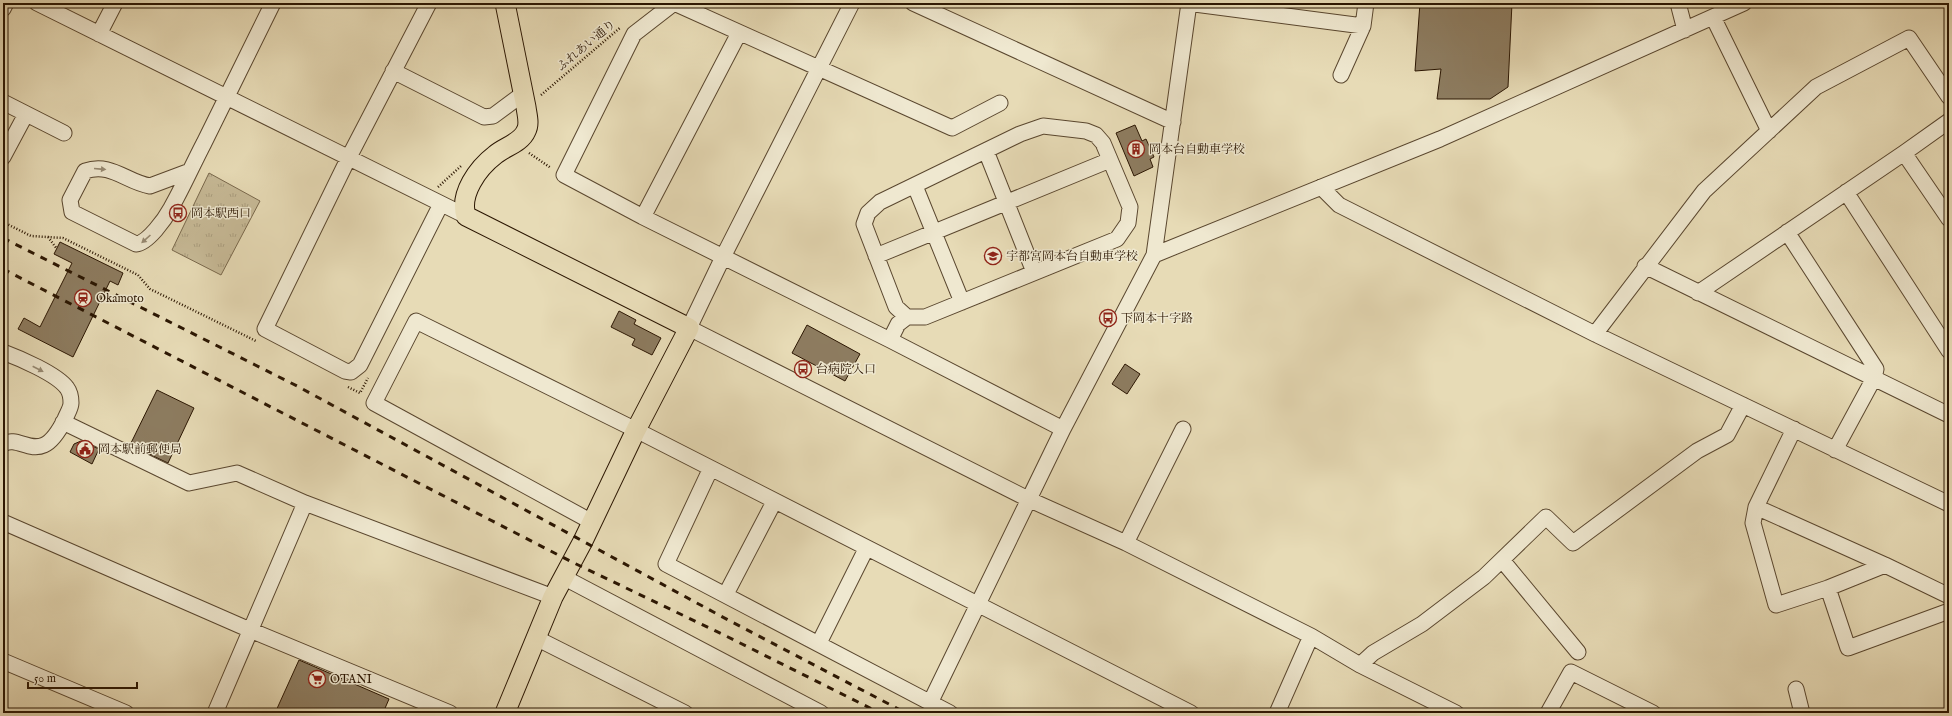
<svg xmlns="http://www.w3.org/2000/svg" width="1952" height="716" font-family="'IM FELL English','Noto Serif JP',serif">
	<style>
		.grass { fill: url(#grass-tufts); stroke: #79684c }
		.building { fill: #8d7c60; stroke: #2b1602 }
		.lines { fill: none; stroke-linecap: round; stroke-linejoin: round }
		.minor-casing { stroke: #5a472f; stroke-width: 17 }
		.major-casing { stroke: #2b1602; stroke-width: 21 }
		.path { stroke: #2b1602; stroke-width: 2.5; stroke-dasharray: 1 2; stroke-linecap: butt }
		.minor { stroke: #efe8d0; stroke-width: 15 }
		.major { stroke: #e7dbb6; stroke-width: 19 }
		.rail { stroke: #2b1602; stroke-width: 3; stroke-dasharray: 7 7; stroke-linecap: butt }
		.oneway { fill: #978a73 }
		.labels { text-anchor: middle; stroke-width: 3; stroke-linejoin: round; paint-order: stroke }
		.street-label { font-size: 12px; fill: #2b1602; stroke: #efe8d0 }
		.poi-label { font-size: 12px; fill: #2b1602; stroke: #efe8d0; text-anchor: start }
	</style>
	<defs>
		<pattern id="grass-tufts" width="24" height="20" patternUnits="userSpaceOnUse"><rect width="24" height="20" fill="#c7ba97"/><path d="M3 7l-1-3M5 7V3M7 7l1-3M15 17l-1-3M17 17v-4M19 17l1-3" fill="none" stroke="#ab9f80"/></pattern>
	</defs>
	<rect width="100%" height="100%" fill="#e7dbb6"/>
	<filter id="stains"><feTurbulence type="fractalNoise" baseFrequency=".005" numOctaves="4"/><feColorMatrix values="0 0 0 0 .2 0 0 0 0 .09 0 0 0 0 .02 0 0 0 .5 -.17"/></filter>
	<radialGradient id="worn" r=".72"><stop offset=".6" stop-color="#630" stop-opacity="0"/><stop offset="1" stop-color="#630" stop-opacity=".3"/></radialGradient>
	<path class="grass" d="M209,173l51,28 -39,74 -49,-25z"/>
	<path class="building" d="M1420,3h92l-4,84 -18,12h-53l4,-30 -26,2z
		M1135,125l7,16 4,-2 8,18 -4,2 3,8 -19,9 -18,-43z
		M60,242l63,31 -5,12 -8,-4 -37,76 -55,-28 6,-11 16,9 32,-64 -18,-9z
		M619,311l17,9 -2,4 27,14 -9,17 -20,-10 3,-6 -24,-12z
		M807,325l53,29 -15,27 -53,-28z
		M1125,364l15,10 -13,20 -15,-10z
		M157,390l37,18 -26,55 -38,-18z
		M81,441l18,8 -7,15 -22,-12 4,-8z
		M299,660l90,39 -6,14h-108z"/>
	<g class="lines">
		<g class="minor-casing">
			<path id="minor" d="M37,3l429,213
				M429,3l-80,154 -84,172 80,42 6,1 9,-7 81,-161
				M852,3l-129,254 -34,71 339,171 98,44 185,93 49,29 96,48
				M913,3l260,119
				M1187,3l176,23
				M1678,3l7,27
				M3,9l3,-6
				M1713,17l56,114
				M99,34l16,-31
				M393,71l91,46 9,-1 31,-23
				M1341,75l22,-49 3,-23
				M3,102l61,31
				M1000,103l-48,25 -278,-125 -40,31 -70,141 79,42 247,123 173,89
				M1043,126l43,5 10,4 7,8 27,64 -2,16 -11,16 -192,78h-18l-11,-10 -32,-83 4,-11 12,-11 140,-68z
				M986,151l48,121
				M1904,153l45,66
				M3,157l23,-43
				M190,171l-40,15c-24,-4 -39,-24 -65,-15l-15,29 2,12 64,32c12,-1 29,-25 35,-36 12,-21 22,-44 33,-65 23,-47 46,-93 69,-140
				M915,186l47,116
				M1321,187l18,18 256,129 354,170
				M1846,192l103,159
				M643,217l96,-184
				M1787,232l89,137 -2,9 -39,72
				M1154,255l35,-252
				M876,256l234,-96
				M1645,266l304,149
				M1698,293l206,-140 45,-32
				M1595,334l109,-143 112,-104 93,-49 40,59
				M890,340l8,-16 9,-7
				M3,352c16,6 54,22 64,36 3,4 4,10 4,15 0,5 -4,11 -6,16 -5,10 -12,22 -21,26 -15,7 -28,-9 -41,-1
				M63,422l126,61 48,-10 68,30 248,94
				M1794,429l-38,78 -3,16 23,82 52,-17 57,-23
				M710,470l-44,94 284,149
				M1756,507l129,58 64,31
				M3,522l247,108 200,83
				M592,522l-218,-119 42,-82 220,109 555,283
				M1126,543l57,-114
				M1502,560l76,92
				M563,577l258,136
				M1828,588l20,60 101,-37
				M726,594l48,-92
				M536,638l149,75
				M819,643l47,-94
				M3,661l123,52
				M1360,665l13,-12 49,-29 62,-47 62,-60 27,26 124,-92 30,-16 16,-30
				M1796,689l6,24
				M930,703l133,-274 91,-174 286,-116 304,-136
				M215,713l90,-210
				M1277,713l34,-77
				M1548,713l23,-41 82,41"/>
		</g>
		<g class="major-casing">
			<path id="major" d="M505,3l21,104c1,8 4,17 0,24 -5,12 -22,16 -31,24 -17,13 -36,39 -29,61l223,112 -53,102 -53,111 -30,56 -48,116"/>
		</g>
		<path class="path" d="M541,95l80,-68
			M529,153l22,15
			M438,187l23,-21
			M3,222l28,14 32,2 75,37 12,14 106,52
			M48,237l9,12
			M348,387l12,6 8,-15"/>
		<use href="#minor" class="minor"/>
		<use href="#major" class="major"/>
		<path class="rail" d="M3,238l294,148 433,235 176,92
			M3,269l569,293 154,74 154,77"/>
	</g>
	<defs><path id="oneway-solid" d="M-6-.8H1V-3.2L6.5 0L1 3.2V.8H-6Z"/></defs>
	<g class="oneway">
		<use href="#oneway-solid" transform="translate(100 169) rotate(5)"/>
		<use href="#oneway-solid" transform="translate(146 239) rotate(138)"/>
		<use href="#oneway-solid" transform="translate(38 369) rotate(27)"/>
	</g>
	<defs>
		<g id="building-ring" transform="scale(0.9)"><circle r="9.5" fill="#efe8d0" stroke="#8f2418" stroke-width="1.5"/><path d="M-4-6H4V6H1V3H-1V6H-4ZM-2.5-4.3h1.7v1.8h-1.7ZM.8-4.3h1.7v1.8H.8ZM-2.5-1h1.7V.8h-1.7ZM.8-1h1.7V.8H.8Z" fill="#8f2418"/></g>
		<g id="bus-ring" transform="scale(0.9)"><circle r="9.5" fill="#efe8d0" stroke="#8f2418" stroke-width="1.5"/><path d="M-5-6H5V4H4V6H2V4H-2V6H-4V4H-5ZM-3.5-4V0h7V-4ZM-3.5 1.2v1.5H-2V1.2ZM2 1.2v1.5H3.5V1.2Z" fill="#8f2418"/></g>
		<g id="school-ring" transform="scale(0.9)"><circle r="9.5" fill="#efe8d0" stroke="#8f2418" stroke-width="1.5"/><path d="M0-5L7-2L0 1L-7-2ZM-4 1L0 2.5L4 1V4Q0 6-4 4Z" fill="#8f2418"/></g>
		<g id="station-ring" transform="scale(0.9)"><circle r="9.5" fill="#efe8d0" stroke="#8f2418" stroke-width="1.5"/><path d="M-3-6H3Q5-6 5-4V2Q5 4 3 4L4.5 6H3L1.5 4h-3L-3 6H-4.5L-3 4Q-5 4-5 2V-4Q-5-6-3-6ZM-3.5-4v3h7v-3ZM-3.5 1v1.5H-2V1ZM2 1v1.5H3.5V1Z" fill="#8f2418"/></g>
		<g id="civic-ring" transform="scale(0.9)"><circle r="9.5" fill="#efe8d0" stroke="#8f2418" stroke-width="1.5"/><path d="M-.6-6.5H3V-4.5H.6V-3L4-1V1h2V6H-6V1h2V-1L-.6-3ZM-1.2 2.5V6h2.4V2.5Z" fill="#8f2418"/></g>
		<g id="supermarket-ring" transform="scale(0.9)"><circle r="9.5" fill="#efe8d0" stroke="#8f2418" stroke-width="1.5"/><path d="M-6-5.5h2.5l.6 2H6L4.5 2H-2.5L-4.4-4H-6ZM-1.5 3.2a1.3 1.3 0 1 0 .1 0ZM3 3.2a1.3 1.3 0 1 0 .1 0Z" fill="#8f2418"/></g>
	</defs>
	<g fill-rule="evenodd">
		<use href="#building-ring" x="1136" y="149"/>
		<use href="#bus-ring" x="178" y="213"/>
		<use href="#school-ring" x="993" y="256"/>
		<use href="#station-ring" x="83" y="298"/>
		<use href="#bus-ring" x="1108" y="318"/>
		<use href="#bus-ring" x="803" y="369"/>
		<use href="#civic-ring" x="85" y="449"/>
		<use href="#supermarket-ring" x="317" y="679"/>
	</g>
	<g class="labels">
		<g class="street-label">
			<text transform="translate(586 45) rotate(-40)" y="4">ふれあい通り</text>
		</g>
		<g class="poi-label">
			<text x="1149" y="153">岡本台自動車学校</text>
			<text x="191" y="217">岡本駅西口</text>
			<text x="1006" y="260">宇都宮岡本台自動車学校</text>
			<text x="96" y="302">Okamoto</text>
			<text x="1121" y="322">下岡本十字路</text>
			<text x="816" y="373">台病院入口</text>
			<text x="98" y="453">岡本駅前郵便局</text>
			<text x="330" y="683">OTANI</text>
		</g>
	</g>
	<rect width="1952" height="716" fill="none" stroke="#e7dbb6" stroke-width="16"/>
	<rect x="4" y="4" width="1944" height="708" fill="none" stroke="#2b1602" stroke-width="2"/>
	<rect x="8" y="8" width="1936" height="700" fill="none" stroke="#2b1602"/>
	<path d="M28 682v6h109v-6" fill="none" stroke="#2b1602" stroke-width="2"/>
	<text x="34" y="682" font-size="12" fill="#2b1602" stroke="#efe8d0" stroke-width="3" paint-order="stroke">50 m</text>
	<rect width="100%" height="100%" filter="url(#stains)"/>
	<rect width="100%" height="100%" fill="url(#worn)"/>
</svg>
